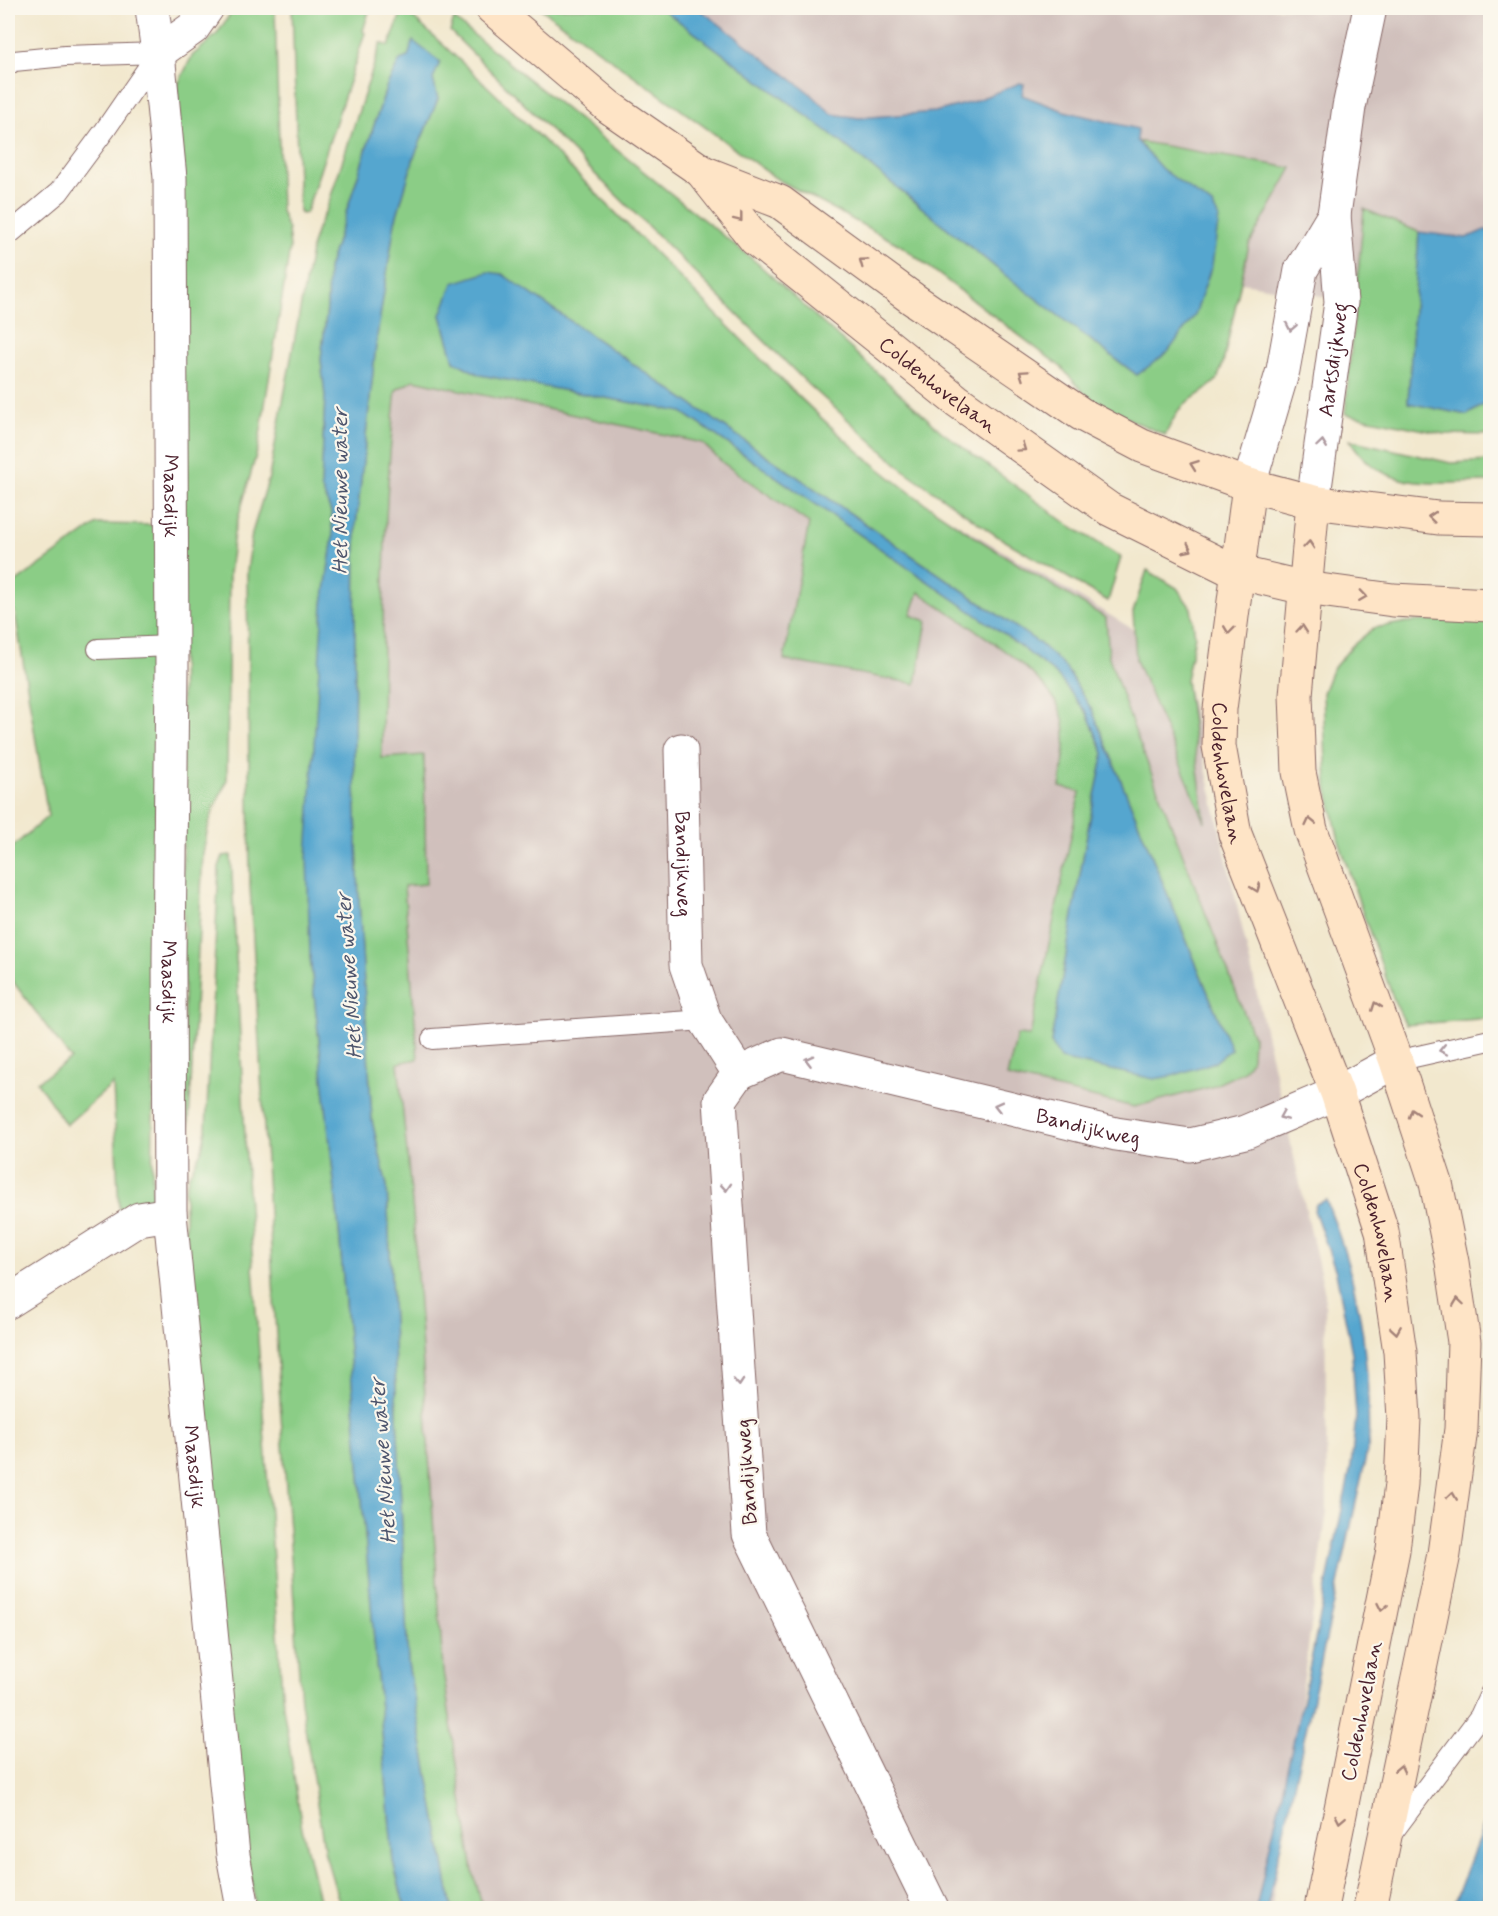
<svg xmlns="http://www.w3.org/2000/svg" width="1498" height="1916" font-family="Mynerve,sans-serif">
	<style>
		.industrial { fill: #d0c0bc }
		.green { fill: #8bcd86; stroke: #6a7658; stroke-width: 1.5; fill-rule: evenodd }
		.water { fill: #55a6cf; stroke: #50627d; stroke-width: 1.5 }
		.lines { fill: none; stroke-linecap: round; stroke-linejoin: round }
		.lane-casing { stroke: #856564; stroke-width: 22 }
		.street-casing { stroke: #856564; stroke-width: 35 }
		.secondary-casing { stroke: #856564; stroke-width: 35 }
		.lane { stroke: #fff; stroke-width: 20 }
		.street { stroke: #fff; stroke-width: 33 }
		.secondary { stroke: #fee4c6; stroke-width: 33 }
		.oneway { stroke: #a48278 }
		.oneway2 { stroke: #ae9aa0 }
		.labels { text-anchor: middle; stroke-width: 4.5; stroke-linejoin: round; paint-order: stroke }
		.street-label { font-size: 21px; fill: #4a1f2b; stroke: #fbf7ec }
		.water-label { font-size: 22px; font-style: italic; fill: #4e556d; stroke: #fbf7ec }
	</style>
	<rect width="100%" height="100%" fill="#fbf7ec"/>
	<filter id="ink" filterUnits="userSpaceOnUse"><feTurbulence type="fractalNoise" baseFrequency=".0167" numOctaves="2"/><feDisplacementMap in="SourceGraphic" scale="12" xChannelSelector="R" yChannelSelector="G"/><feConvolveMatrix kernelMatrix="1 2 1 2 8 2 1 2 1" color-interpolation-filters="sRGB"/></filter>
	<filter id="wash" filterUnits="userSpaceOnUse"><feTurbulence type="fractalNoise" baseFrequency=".008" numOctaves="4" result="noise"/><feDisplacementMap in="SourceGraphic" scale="24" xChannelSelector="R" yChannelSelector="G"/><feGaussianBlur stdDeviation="1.35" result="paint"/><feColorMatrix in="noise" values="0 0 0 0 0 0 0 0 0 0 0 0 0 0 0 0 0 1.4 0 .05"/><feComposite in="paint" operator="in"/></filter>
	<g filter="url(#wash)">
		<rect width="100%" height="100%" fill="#f2e8ce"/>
		<path class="industrial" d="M651,8h839v316l-321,-53 -351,-133z
			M353,279l315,71 513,308 144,636 2,217 -55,397h-851z"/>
		<path class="green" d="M234,8h41l6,203 7,19 2,18 -32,200 -24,85 -5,41 -2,205c-2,10 -8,17 -12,27 -7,15 -9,32 -12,48l-15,287 -3,5 -8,-1060 15,-30 25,-22z
			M292,8h78l-7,23 2,2 -59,180 -5,1 -2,-3z
			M397,8h5c108,95 208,200 309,301 48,48 95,97 146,141 76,66 163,115 249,168l3,39 23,66 121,313 -1,22 -9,14 -32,15 -77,20 -127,-30 10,-42 13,1 50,-244 -20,-5c3,-23 10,-55 0,-77 -19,-44 -102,-90 -141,-118l-8,23 16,6 -11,63 -132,-24 25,-137 -86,-60 -21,-20 -288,-63 -18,10c-14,122 -13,245 -14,368l42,-3 2,129 -22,2 14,173 -20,4 15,150 30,457 30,202 10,36h-31l-44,-244 -21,-478 -15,-65 -13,-221 -5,-145 2,-230 21,-189 18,-114 19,-65 24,-58 -5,-20 -20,-37 -5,15 -8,3 -13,25 -59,184 -1,39 -6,51 4,37 -4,91 10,25 2,25 -10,67 -13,352 28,263 55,642 12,47h-64l-16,-54 -24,-152 -21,-300 -30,-515 -3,-315 5,-39 17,-56 43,-232 5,-16 10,-21 54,-165 8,3 13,-35zM502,274l537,369 26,24 27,43 139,339 -180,-6 37,-214 16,-76 -17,-40 -31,-39 -52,-40 -322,-222 -202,-37 -26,-14 -13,-46z
			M540,8h121l170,126 174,141 132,100 75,-170 -50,-36 -25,-28 155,27 -43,77 -26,118 -6,17 -13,11 -17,11 -9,9 -13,24 -72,-32 -32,-36 -161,-122 -123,-66z
			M454,19l302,243 186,170 127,93 52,32 -13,44 -111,-65 -92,-65 -97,-87 -358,-353z
			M1364,209l55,23 -11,171 59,12 23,-14v34l-46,-1 -99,-20z
			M1350,440l101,23 39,-2v21c-54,0 -108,12 -140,-42z
			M97,524l62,1 -7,685 -33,1 -6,-127 -47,41 -29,-43 34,-23 -63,-84v-124l40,-35 -33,-204 -7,-6v-18z
			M1147,570l30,18 14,20 4,28 -9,44 19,142 -69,-162 -3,-48z
			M1490,617v401l-84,7 -11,-22 -33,-92 -23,-70 -12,-54 -4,-94 9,-23 20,-24 22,-18 33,-6z
			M231,855l16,323 36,528 19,122 19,80h-65l-12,-67 -59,-599v-52l4,-15 13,-26 4,-20 13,-262 4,-11z"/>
		<path class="water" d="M661,8h37l113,86 21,20 27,4 76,-6 37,-10 48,-19 4,1 -2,11 42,16 74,18 -1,12 25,28 50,36 7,13 -7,47 -17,50 -27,37 -31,23 -132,-100 -174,-141z
			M413,41l27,21 -7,17 5,20 -24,58 -19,65 -18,114 -21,189 -2,230 5,145 13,221 15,65 21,478 44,244h-47l-12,-47 -55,-642 -28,-263 -3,-99 16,-253 10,-67 -2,-25 -10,-25 4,-91 -4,-37 6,-51 1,-39 59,-184 13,-25 8,-3z
			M1485,230l5,1v170l-23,14 -59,-12 11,-171 47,6z
			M488,272l14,2 537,369 26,24 27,43 139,339 -16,13 -43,14 -18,3 -94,-20 -9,-17 37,-213 16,-76 -17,-40 -31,-39 -52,-40 -322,-222 -202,-37 -26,-14 -13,-46 12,-32z
			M1326,1200c21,52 36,109 40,165 3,26 2,52 3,78l-102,465h-11l48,-214 47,-228 5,-50 -4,-63 -16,-81 -22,-62 2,-6z
			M1490,1809v65l-10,34h-28z"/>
	</g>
	<g filter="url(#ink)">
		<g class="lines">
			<g class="lane-casing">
				<path id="lane" d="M8,65l6,-4 51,-5 93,-3
					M8,235l51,-43 46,-62 53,-77
					M98,649l73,-3
					M432,1039l273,-19
					M1396,1061l94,-21
					M1390,1836l90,-120 10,-22"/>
			</g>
			<g class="street-casing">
				<g id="street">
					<path id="s1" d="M152,8l6,45 12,125 2,493 -3,288 1,255 63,641 10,53"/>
					<path d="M158,53l35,-25 14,-20"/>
					<path d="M1249,485l34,-115 18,-100 33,-55"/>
					<path id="s2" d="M1313,502l28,-200 -7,-87 15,-108 21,-99"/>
					<path id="s3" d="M681,750l5,215 19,55 34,53"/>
					<path d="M8,1302l131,-83 31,-5"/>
					<path id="s4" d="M932,1908l-183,-374 -29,-434 19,-27 43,-19 334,80 74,11 55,-13 92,-39 59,-32"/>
				</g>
			</g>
			<g class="secondary-casing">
				<g id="secondary">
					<path d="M492,8l117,99 94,65 77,30 133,97 168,115 61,32 107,39 64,17 125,16 52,1"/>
					<path id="s5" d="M703,173l52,66 201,161 153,109 127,63 69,16 88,12 97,5"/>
					<path id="s6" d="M1249,485l-29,224 -1,37 16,88 102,259 45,138 18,121 4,66 -3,66 -8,66 -72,358"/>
					<path d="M1313,502l-17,193 3,77 12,58 85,231 40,122 16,79 12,80 -3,87 -17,125 -74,354"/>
				</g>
			</g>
			<use href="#lane" class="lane"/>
			<use href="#street" class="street"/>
			<use href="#secondary" class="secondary"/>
		</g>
		<defs><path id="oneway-chevron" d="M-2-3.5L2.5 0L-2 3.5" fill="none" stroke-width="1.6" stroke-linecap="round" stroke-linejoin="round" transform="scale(1.5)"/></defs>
		<g class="oneway">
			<use href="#oneway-chevron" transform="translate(739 218) rotate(52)"/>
			<use href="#oneway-chevron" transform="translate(863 262) rotate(-144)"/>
			<use href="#oneway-chevron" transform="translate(1023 374) rotate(-146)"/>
			<use href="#oneway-chevron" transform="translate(1022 448) rotate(35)"/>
			<use href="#oneway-chevron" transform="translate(1194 465) rotate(-160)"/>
			<use href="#oneway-chevron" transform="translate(1432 517) rotate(-174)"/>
			<use href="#oneway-chevron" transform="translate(1309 545) rotate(-85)"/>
			<use href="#oneway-chevron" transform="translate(1188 549) rotate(26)"/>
			<use href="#oneway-chevron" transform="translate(1363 596) rotate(8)"/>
			<use href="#oneway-chevron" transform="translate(1302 629) rotate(-85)"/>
			<use href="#oneway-chevron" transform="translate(1229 630) rotate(97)"/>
			<use href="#oneway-chevron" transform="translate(1310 822) rotate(-103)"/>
			<use href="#oneway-chevron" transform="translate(1256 888) rotate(69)"/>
			<use href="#oneway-chevron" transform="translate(1376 1006) rotate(-110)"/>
			<use href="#oneway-chevron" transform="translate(1413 1113) rotate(-108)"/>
			<use href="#oneway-chevron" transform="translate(1458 1302) rotate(-98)"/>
			<use href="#oneway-chevron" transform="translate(1396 1330) rotate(81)"/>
			<use href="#oneway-chevron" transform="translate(1452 1496) rotate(-82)"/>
			<use href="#oneway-chevron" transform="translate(1382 1607) rotate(101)"/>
			<use href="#oneway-chevron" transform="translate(1400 1769) rotate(-78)"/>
			<use href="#oneway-chevron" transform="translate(1340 1819) rotate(101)"/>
		</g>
		<g class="oneway2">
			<use href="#oneway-chevron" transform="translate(1291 327) rotate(101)"/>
			<use href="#oneway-chevron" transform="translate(1322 444) rotate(-82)"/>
			<use href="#oneway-chevron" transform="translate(1443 1050) rotate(168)"/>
			<use href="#oneway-chevron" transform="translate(809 1060) rotate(-166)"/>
			<use href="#oneway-chevron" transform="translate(998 1106) rotate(-166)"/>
			<use href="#oneway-chevron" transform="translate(1283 1116) rotate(157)"/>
			<use href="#oneway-chevron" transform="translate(726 1187) rotate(86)"/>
			<use href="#oneway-chevron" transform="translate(739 1382) rotate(86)"/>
		</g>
	</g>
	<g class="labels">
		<g class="street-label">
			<text dy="7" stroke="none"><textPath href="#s2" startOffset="144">Aartsdijkweg</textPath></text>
			<text dy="7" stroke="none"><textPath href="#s5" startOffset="318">Coldenhovelaan</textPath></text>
			<text dy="7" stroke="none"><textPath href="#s1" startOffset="489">Maasdijk</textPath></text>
			<text dy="7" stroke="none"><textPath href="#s6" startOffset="290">Coldenhovelaan</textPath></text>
			<text dy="7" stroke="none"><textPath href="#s3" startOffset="114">Bandijkweg</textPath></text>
			<text dy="7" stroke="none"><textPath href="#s1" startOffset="975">Maasdijk</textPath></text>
			<text dy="7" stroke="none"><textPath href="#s4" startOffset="1246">Bandijkweg</textPath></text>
			<text dy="7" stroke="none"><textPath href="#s6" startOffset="776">Coldenhovelaan</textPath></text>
			<text dy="7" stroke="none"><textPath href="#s1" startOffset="1461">Maasdijk</textPath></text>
			<text transform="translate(746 1472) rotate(-94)" y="7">Bandijkweg</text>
			<text transform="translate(1361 1711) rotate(-79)" y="7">Coldenhovelaan</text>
		</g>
		<g class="water-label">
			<text transform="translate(339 491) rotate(-90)" y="8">Het Nieuwe water</text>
			<text transform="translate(348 976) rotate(-94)" y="8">Het Nieuwe water</text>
			<text transform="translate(382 1461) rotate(-94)" y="8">Het Nieuwe water</text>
		</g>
	</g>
	<rect width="1498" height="1916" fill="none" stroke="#fbf7ec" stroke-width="30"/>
</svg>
